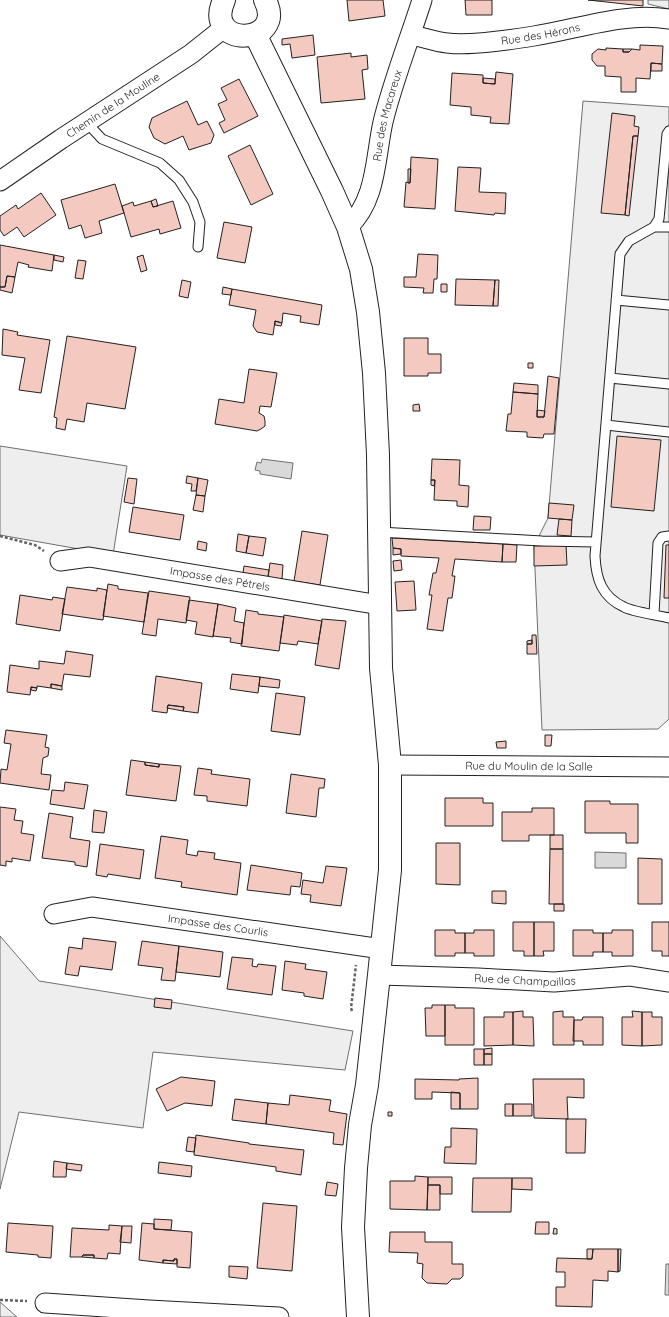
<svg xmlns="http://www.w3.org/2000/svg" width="669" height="1317" font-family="Quicksand,sans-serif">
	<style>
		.green { fill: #eee; stroke: #6f6f6f }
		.water { fill: #d9d9d9; stroke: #6f6f6f }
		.building { fill: #f3c9c0; stroke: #222 }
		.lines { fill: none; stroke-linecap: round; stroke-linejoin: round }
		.lane-casing { stroke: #222; stroke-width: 11 }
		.street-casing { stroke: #222; stroke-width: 21 }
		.secondary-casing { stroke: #222; stroke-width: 24 }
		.path { stroke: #646464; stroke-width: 2.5; stroke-dasharray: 3 2; stroke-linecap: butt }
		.lane { stroke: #fff; stroke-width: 9 }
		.street { stroke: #fff; stroke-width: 19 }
		.secondary { stroke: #fff; stroke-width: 22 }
		.labels { text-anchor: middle; stroke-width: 3; stroke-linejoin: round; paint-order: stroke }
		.street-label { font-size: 11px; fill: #222; stroke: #fff }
	</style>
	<rect width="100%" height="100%" fill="#fff"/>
	<path class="green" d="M648,0h21v9l-21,-5z
		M583,101l86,6v612l-11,10 -116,1 -8,-184 14,-28z
		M0,446l127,20 -14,89 -113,-20z
		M0,936l39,45 314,50 -8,39 -192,-18 -10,76 -124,-16 -19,77z
		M0,1302l17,15h-17z"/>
	<path class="water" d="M262,459l31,4 -2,16 -31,-5v-3l-5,-1 2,-8 4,1z
		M595,852l31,1v15h-31z
		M666,1264h3v31h-4z"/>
	<path class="building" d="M347,0h36l2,16 -36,5z
		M465,0h27v15h-26z
		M588,0h55v6z
		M313,35l2,20 -23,3 -2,-14 -8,1v-6z
		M640,45l23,1 -1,18 -11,-1 -1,16 -14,-1v14h-15v-15l-16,-1v-10h-8l-5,-6v-6l6,-5 8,1v-2l17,1v3h6l3,-3 8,1z
		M623,49h9l-3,3h-6z
		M351,53v4l16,-2 1,14 -6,1 3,29 -44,4 -4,-46z
		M651,63l11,1v7h-11z
		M496,72l17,2 -4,50 -19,-1 1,-6 -20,-2v-8l-21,-2 2,-32 31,2v8l12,1z
		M483,78l12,1v5l-12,-1z
		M239,79l19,37 -34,17 -5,-10 6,-3 -7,-16 9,-4 -6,-12z
		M187,101l11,24 9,-4 7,14 -3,8 -22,7 -6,-14 -18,8 -11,-6 -5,-11 3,-9z
		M612,113l23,3 -1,10 5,1 -1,9h-5l-8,79 -24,-2z
		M633,136h5l-9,80 -4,-1z
		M250,145l23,49 -22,11 -23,-49z
		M411,157l27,2 -3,50 -31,-2 2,-25 4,1z
		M458,167l23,1 -2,24 27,1 -1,21 -10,-1 -1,2 -39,-4z
		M408,169h3l-1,14h-2z
		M115,184l9,29 -25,8 3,12 -17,5 -4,-13 -12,4 -8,-29z
		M41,193l15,22 -32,22 -7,-10 -13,9 -4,-6v-14l16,-11 2,4z
		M156,199l2,7 -5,1 -2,-6z
		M151,201l2,6 20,-6 8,27 -21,6 -1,-5 -28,8 -9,-31 11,-4 1,4z
		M224,222l28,5 -7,36 -28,-5z
		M0,245l54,10 -2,16 -24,-4 1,-2 -11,-3 -3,15 -8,-1 -2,11h-5z
		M418,254l20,1 -1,24h-3l-1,14h-10l1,-5 -20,-1v-10h12z
		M54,255l10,2 -1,5 -9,-2z
		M143,255l4,15 -6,2 -4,-15z
		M78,260l8,1 -3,18 -8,-1z
		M7,276l8,1 -3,16 -12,-3v-3h5z
		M456,279l39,1 -2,26 -38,-1z
		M182,280l9,2 -3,16 -9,-2z
		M495,280h4l-1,26h-5z
		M441,284h6v8h-6z
		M223,287l9,2 -1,6 -9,-1z
		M232,289l90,16 -3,20 -19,-3 1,-6 -18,-3 -1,10 -7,-2 -2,14 -16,-3 -4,-6 3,-16 -27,-5z
		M275,321l7,2 -1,3 -6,-1z
		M3,329l15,3 -1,3 33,5 -9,53 -22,-3 6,-32 -23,-3z
		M67,336l69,11 -11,62 -38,-6 -3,19 -17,-3 -2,11 -9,-2 1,-10 -3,-1z
		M404,338h24v16h13v19h-13v3h-24z
		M528,363h5v5h-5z
		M249,369l28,4 -6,34 -11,-1 -1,7 5,3 1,5v5l-4,3 -4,2 -42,-7 4,-25 25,4z
		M548,376l11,2 -5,56h-10l-1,4 -16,-1v-5l-21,-1 2,-17h3l2,-22 25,2 -1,23h7z
		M514,383l24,2v9l-25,-2z
		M419,404l1,7h-7v-6z
		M537,410l8,1 -1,6h-7z
		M617,436l44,4 -7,71 -43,-4z
		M432,459l28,1 -1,25 10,1 -1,21 -11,-1v-5l-23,-1 1,-20h-4z
		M187,476l11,2 -2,13h-5l1,-7 -6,-1z
		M128,478l9,1 -3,25 -10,-2z
		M198,478l10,2 -3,16 -9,-1z
		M431,480h4l-1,6 -3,-1z
		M196,495l9,1 -2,16 -10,-2z
		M549,503l25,2 -2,15 -24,-2z
		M133,507l51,8 -4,25 -51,-8z
		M474,516l17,1 -1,13h-17z
		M559,519l13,1 -1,16 -14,-1z
		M302,531l26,4 -8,50 -26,-4z
		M238,534l11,2 -3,17 -10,-2z
		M249,536l17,2 -3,18 -17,-3z
		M392,538l111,6 -1,18 -47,-3 -3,17h3l-3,22h-4l-5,33 -16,-2 5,-34h-3l4,-22h3l3,-15 -38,-2v-7l-8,-1z
		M198,541l9,2 -1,8 -9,-2z
		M503,544l14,1 -1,17h-14z
		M566,545l1,20 -33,1v-20z
		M666,545h3v53h-5z
		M393,548l8,1v5l-8,1z
		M401,560l1,10 -8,1 -1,-10z
		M270,563l13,2 -1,14 -14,-2z
		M244,566l25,4 -1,7 -25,-4z
		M414,581l2,29 -19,1 -2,-29z
		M108,584l10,2v3l30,4 -4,29 -41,-6z
		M67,587l30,4v-3l10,2 -4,30 -41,-6z
		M149,591l41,6 -4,26 -28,-4 -2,17 -14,-2z
		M20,595l32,5 1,-3 12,2 -5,32 -44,-7z
		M189,600l29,4 -5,33 -18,-3 2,-12 -11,-2z
		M218,604l18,4 -2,13 10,2 -2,21 -12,-2 1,-4 -18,-2z
		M246,610l12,2v2l26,3 -5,34 -38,-5z
		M284,615l38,6 -4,23 -20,-3 -1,4 -17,-2z
		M322,619l24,2 -7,48 -24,-4z
		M532,635h4l1,19h-10v-10h5z
		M532,640v4h-5v-3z
		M66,651l27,4 -3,22 -26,-3 -2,12 -11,-2v4l-14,-2v2l-6,-1 -1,8 -23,-3 3,-27 29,4v-8l25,3z
		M232,674l28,3 -2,16 -28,-4z
		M156,676l46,7 -4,30 -15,-2 1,-4 -16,-2 -1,8 -15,-2z
		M260,677l20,3 -1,8 -20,-2z
		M51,684l11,2v4l-11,-2z
		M31,687l6,1 -1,3 -5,-1z
		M276,693l29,4 -5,38 -29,-4z
		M168,705l16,2 -1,4 -16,-3z
		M6,730l41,5 -2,12 4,1 -1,8 -5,2 -2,16 10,1 -2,15 -49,-7 1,-14 6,1 4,-26 -7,-1z
		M545,735h7l-1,11h-6z
		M506,741v7h-9l-1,-6z
		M131,760l14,2v3l14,2v-3l22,2 -5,35 -50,-6z
		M145,762l14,2v3l-14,-2z
		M198,768l14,2 -1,4 39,5 -3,27 -40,-5v-5l-13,-1z
		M291,774l34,5 -1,9h-5l-3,29 -30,-4z
		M65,782l23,3 -4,24 -34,-5 2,-14 12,1z
		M445,798h38v5h10v23h-48z
		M585,801h25v3h28v39h-12v-10h-41z
		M0,807l16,2 -2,11 9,1 -2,12 13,2 -4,26 -18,-3v4l-6,-1v5l-6,-1z
		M532,808h22v27h-25v6h-27v-29h30z
		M94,810l13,2 -3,21 -12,-1z
		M49,813l24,4 -3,21 20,3 -3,26 -12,-2v-3l-33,-4z
		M550,835h13v14h-13z
		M161,836l27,4 -2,14 11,2 1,-5 17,2 -1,6 27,4 -4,32 -56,-8 1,-5 -27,-4z
		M436,843h24v42l-24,-1z
		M100,844l44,6 -4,29 -32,-5 -1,3 -11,-2z
		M550,849h13v55h-14z
		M638,858l24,1v45h-24z
		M251,865l51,8 -2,14 -9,-1 -1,9 -43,-5z
		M326,866l21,2 -6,38 -31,-4 1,-7 -10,-1 2,-14 20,3z
		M492,891h14v13l-14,-1z
		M554,904h10v7h-10z
		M513,922h21v34h-10v-5h-11z
		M534,922h20v29h-11l1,5h-10z
		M652,922h17v34h-7v-5h-10z
		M435,930h20v3h10v20h-10v3h-20z
		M474,930h20v26h-20v-3h-9v-20h9z
		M573,930h20v3h10v19h-10v4h-20z
		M612,930h21v26h-21v-4h-9v-19h9z
		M83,938l33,4 -4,28 -32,-4 -2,10 -13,-2 4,-27 13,2z
		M142,941l37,5 -4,35 -14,-1 2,-12 -25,-3z
		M179,946l44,6 -3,25 -44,-5z
		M232,957l21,2 -1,7 5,1 1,-3 18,2 -4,29 -45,-6z
		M285,961l21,3 -1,5 22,3 -4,27 -19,-3v-3l-22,-3z
		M155,998l17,2 -1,9 -17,-2z
		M432,1005h13v31h-19l-1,-28h7z
		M445,1005h10v3h19v37h-29z
		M523,1011v6h10l1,29 -21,-1v-33z
		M563,1011v6h11v28h-21v-33z
		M632,1011l10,1v34l-20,-1v-28h11z
		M504,1012h9v33l-29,1v-29h20z
		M642,1012h10v5h10v28l-20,1z
		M583,1017h20v28h-20v-4h-10l1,-21h8z
		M492,1048v6h-8v-5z
		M474,1049h10v16h-10z
		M484,1054h8v11h-8z
		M181,1077l34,4 -3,25 -27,-3 -18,8 -11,-22z
		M478,1078v31h-18v-16l-28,-1v7h-17v-20l44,1v-1z
		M533,1079h51v19l-17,-1 1,22 -34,-1z
		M451,1092l9,1v16h-9z
		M290,1095l41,5 -2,11 18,3 -4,31 -10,-1 1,-11 -68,-9 2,-21 21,2z
		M235,1099l33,4 -2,21 -34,-4z
		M505,1104h8v12h-8z
		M513,1104h19v12h-19z
		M388,1112h4v4h-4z
		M566,1119h20l-1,34h-19z
		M451,1128l26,1 -1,35 -32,-1 1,-16h6z
		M196,1135l53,8v1l55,6 -3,25 -25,-4v-4l-82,-12z
		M188,1137l8,1 -2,14 -8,-1z
		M54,1161l13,2 -1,14h-13z
		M159,1162l33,4 -1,11 -33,-4z
		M67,1163l15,2 -1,6 -15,-2z
		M415,1176l13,1 -1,33 -37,-1v-28h25z
		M428,1177h24v17h-12v-9h-12z
		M473,1178h39l-1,34h-39z
		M512,1178h20v12l-20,-1z
		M327,1182l11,2 -2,12 -11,-1z
		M428,1185h12v25h-13z
		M263,1203l34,3 -5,65 -35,-3z
		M154,1219l18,1 -1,10 -17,-1z
		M536,1222h13v12h-14z
		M8,1223l45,3 -2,32 -13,-1v-2l-32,-3z
		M142,1223l12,1v5l38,3 -2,36 -13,-1v-8h-3v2l-11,-1v3l-24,-3z
		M109,1225l13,1 -2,28 -12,-1 -1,6 -13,-1v-3h-11l-1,2h-12l2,-29 37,2z
		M122,1226h10l-1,17 -11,-1z
		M554,1228l3,1v5h-4z
		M390,1232h35v10h27v22h11v12l-3,3h-8l-5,5 -20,-1 -5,-5 1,-14 -6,-1 1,-10 -29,-1z
		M587,1249h6l-1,10h-5z
		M593,1249h25v23l-10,-1v10l-15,-1 -1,27 -36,-1v-19h9v-15h-9l1,-14 35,1z
		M618,1249h3l-1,22 -2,1z
		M83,1255h11v3l-12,-1z
		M174,1259h3v5l-14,-1v-3l11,1z
		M229,1266l19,1 -1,12 -18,-2z"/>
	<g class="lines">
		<g class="lane-casing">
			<path id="lane" d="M87,123l15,16 58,24 19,17 14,22 7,20 -2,25
				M669,131l-2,3 -8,85 -5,8 -25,14 -9,13 -25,302c1,23 7,41 29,51 9,5 34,8 45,11
				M654,227h15
				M616,300l53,5
				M610,378l59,6
				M606,425l63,7
				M379,532l163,9 54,1
				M654,614l4,-71 4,-6 7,-1"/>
		</g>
		<g class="street-casing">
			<g id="street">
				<path id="s1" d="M411,35c12,2 24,7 36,8 24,3 62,-3 87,-7 45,-7 89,-24 135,-17"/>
				<path id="s2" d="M0,181l61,-42 130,-85 34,-27"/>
				<path id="s3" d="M348,227c29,-27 27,-69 35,-105 10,-41 26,-81 39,-122"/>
				<path id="s4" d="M60,561l29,-4 291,48"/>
				<path id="s5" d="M390,765l279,2"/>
				<path id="s6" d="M54,914l38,-7 290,42"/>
				<path id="s7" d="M379,975l99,3 76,4 76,-6 39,6"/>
				<path d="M45,1303l104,7 130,7"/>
			</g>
		</g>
		<g class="secondary-casing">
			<path id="secondary" d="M224,0c-22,49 64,46 41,0
				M255,34l77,157 16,36 13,42 7,43 6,61 4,82 3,213 9,97v105l-11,105 -12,110 -7,40 -4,43 -3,59 5,90"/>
		</g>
		<path class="path" d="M0,536l35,9 9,6
			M352,1011l-1,-3 5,-43
			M0,1300l27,1"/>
		<use href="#lane" class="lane"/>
		<use href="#street" class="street"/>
		<use href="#secondary" class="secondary"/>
	</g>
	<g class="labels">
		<g class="street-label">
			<text dy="4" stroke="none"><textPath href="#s1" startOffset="131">Rue des Hérons</textPath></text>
			<text dy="4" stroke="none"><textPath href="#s2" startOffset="136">Chemin de la Mouline</textPath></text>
			<text dy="4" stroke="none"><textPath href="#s3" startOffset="120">Rue des Macareux</textPath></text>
			<text dy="4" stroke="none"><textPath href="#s4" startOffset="162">Impasse des Pétrels</textPath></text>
			<text dy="4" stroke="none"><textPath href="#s5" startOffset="139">Rue du Moulin de la Salle</textPath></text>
			<text dy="4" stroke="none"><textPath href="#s6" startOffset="166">Impasse des Courlis</textPath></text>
			<text dy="4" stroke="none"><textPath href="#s7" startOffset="146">Rue de Champaillas</textPath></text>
		</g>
	</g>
</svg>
